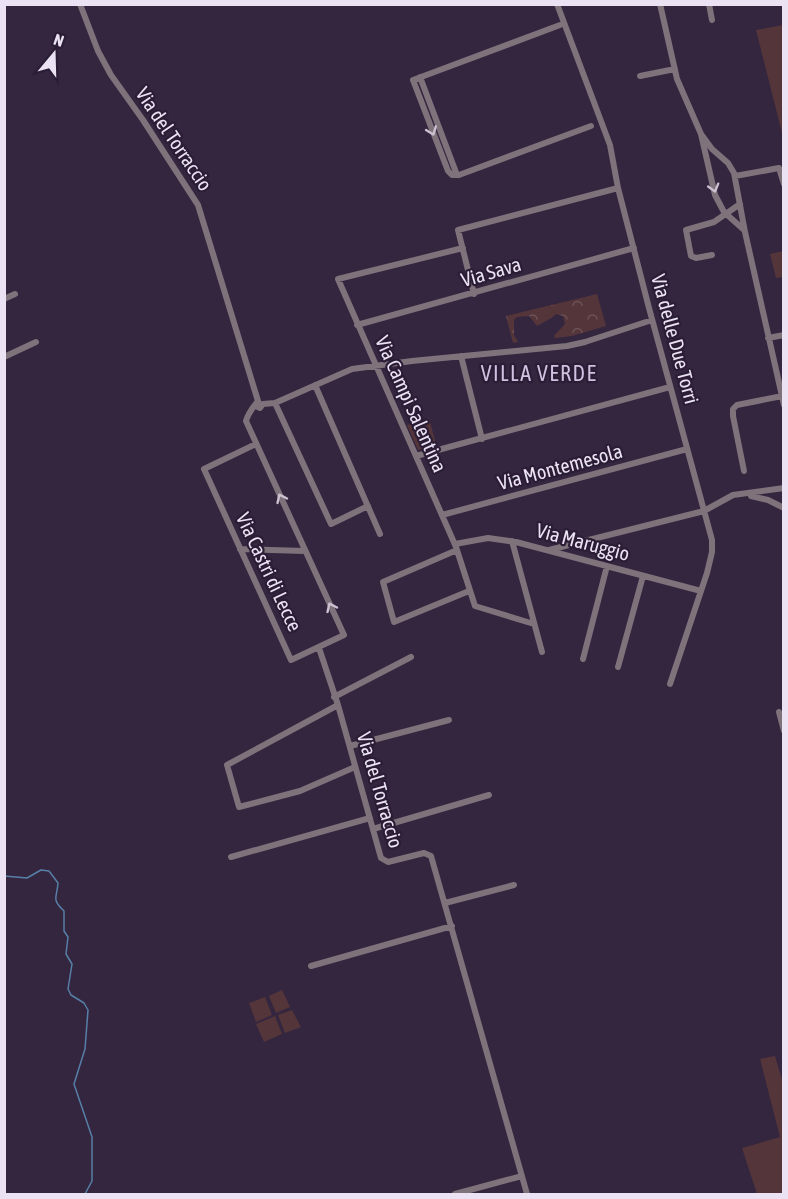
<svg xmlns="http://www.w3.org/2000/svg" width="788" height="1199" font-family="'Asap Condensed',sans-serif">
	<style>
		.green { fill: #54353a }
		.park { fill: url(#park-crowns) }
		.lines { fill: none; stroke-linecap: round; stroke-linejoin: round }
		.stream { stroke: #577fa7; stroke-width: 1.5 }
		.minor { stroke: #7f727b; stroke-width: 6 }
		.oneway { stroke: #cbc1d0 }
		.labels { text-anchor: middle; stroke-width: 4.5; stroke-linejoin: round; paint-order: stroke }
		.street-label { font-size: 20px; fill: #ebe3f4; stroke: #2a1d35 }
		.quarter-label { font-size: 22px; letter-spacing: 1.5px; fill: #d1c1e1; stroke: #2a1d35 }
	</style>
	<defs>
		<pattern id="park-crowns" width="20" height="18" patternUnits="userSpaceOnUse" patternTransform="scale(1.5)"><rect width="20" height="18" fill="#54353a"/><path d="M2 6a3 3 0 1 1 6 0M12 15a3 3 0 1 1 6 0" fill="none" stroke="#6d5257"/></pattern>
	</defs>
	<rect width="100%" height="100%" fill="#34263f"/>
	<path class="green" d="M783,25h1l-1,112 -27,-107z
		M783,251v26l-7,1 -6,-24z
		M429,418l7,26 -18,6 -11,-25z
		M282,990l8,17 -14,6 -7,-17z
		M265,997l7,18 -16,7 -7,-19z
		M292,1010l9,17 -16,6 -7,-18z
		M275,1016l7,18 -18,8 -8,-18z
		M775,1056l8,27v111h-26l-15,-46 38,-11 -20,-78z"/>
	<path class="park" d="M597,294l9,32 -34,10 -17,2 -1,-2 11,-12 -2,-8 -7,-2 -3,3 -16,9 -8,-10 -12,1 -3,3v15l4,7 -5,1 -7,-27z"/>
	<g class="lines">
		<path class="stream" d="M4,876l23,2 14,-8 8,1 9,12c-1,15 -7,16 6,28v20l4,6 -2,17 6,10 -4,25 3,6 13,8 4,7 -3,39 -11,35 18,53v44l-7,13"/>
		<path class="minor" d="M80,4l18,47 13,24 32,45 55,85 60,196
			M557,4l53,141 8,43 31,120 63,232v12l-5,21 -37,111
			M660,4l17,75 24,55 14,61 9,17 19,17
			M709,4l3,16
			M560,25l-147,55 35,91 4,4h7l132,-49
			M640,76l35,-7
			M420,77l37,98
			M701,134l11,15 16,14 6,10 11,59 39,173
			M735,176l44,-8 5,16
			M463,248l-125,31 118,268 19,59 59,18
			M712,255l-16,3 -5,-2 -5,-26 28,-8 26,-18
			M474,294l-16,-64 160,-42
			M4,299l11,-5
			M357,325l277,-77
			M768,338l16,-3
			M461,356l21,83
			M4,357l32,-15
			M315,385l65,149
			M275,403l56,121 37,-18
			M256,406l4,2 3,-4 12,-1 77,-34 60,-8 155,-15 18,-4 67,-22
			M256,444l-52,25 87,191 53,-25 -98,-214c2,-8 8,-15 12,-20
			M416,456l254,-69
			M744,471l-11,-55v-7l4,-4 45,-9
			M751,496l17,4 16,8
			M442,515l245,-66
			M512,541l30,111
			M455,544l33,-6 28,4 185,49
			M240,549l65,2
			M457,550l-74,32 11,40 75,-31
			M549,550l155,-39 29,-16 51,-7
			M319,648l19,57 43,153 7,4 36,-9 7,3 96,338
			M583,659l24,-93
			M618,667l25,-91
			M334,697l77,-40
			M338,705l-111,60 12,42 61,-16 55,-24
			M779,712l5,19
			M350,746l99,-26
			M373,829l116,-34
			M231,857l139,-39
			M445,903l69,-18
			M311,966l141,-40
			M455,1194l67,-18"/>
	</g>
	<defs><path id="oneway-chevron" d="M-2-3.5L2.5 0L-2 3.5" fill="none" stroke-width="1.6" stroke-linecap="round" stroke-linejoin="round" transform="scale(1.5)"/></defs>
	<g class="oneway">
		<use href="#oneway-chevron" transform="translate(432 131) rotate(69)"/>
		<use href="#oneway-chevron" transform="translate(714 188) rotate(74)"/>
		<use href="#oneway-chevron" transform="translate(281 498) rotate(-115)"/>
		<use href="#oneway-chevron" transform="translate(331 607) rotate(-115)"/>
	</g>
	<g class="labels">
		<g class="street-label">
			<text transform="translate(174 139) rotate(56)" y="7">Via del Torraccio</text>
			<text transform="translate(491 272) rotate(-16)" y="7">Via Sava</text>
			<text transform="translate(675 339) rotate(75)" y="7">Via delle Due Torri</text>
			<text transform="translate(411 404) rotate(66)" y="7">Via Campi Salentina</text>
			<text transform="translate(560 467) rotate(-15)" y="7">Via Montemesola</text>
			<text transform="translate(583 542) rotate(15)" y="7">Via Maruggio</text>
			<text transform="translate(269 572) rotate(65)" y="7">Via Castri di Lecce</text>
			<text transform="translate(380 790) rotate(74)" y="7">Via del Torraccio</text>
		</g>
		<g class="quarter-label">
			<text x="539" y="381">VILLA VERDE</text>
		</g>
	</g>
	<rect width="788" height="1199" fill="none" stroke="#ebe3f4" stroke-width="12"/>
	<g transform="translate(54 54) rotate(19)" stroke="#2a1d35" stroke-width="4.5" paint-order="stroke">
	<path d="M0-4.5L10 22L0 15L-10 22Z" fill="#ebe3f4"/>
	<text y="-9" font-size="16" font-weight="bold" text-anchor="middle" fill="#ebe3f4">N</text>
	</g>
</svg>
